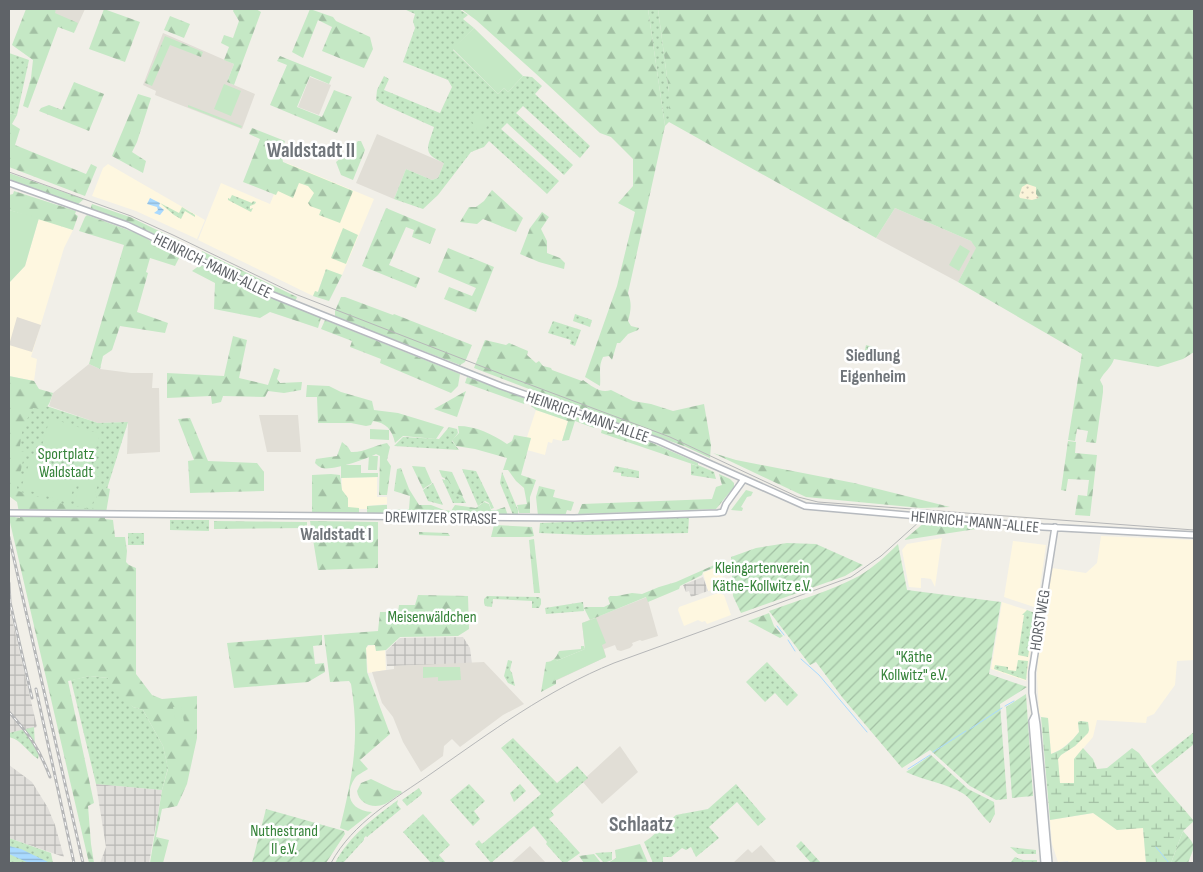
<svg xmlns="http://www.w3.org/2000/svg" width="1203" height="872" font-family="'Sofia Sans Condensed',sans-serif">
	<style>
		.commercial { fill: #fef7e0 }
		.industrial { fill: url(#industrial-grid) }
		.education { fill: #e1ded6 }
		.grass { fill: url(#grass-dots) }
		.forest { fill: url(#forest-firs) }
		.wetland { fill: url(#wetland-marsh) }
		.sand { fill: url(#sand-dots) }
		.garden { fill: url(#garden-furrows) }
		.pitch { fill: #c5e8c5 }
		.water { fill: url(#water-rules) }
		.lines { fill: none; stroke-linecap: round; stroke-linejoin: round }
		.stream { stroke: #aadaff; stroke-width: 1 }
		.secondary-casing { stroke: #b6babf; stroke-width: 8 }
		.secondary { stroke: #fff; stroke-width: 5 }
		.tram { stroke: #b6b7b8; stroke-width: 1 }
		.rail-casing { stroke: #b6b7b8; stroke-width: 3 }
		.rail { stroke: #fff; stroke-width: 1; stroke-dasharray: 4; stroke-linecap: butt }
		.labels { text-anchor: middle; stroke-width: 5; stroke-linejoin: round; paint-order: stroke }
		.street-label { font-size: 16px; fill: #5f6368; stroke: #fff }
		.park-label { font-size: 16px; fill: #348238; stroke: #fff }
		.neighbourhood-label { font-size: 18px; font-weight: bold; fill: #70757a; stroke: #fff }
		.district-label { font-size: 21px; font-weight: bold; fill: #70757a; stroke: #fff }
	</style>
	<defs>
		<pattern id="industrial-grid" width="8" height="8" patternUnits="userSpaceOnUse" patternTransform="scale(1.25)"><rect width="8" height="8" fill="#e0deda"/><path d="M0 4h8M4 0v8" fill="none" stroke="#b9b8b5"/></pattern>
		<pattern id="grass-dots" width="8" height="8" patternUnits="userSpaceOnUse" patternTransform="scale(1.25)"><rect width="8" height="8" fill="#c5e8c5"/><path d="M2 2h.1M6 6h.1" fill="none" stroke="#a3c0a4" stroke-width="1.8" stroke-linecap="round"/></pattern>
		<pattern id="forest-firs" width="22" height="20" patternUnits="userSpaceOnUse" patternTransform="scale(1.25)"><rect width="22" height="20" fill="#c5e8c5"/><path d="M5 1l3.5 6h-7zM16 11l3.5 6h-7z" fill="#a3c0a4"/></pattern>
		<pattern id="wetland-marsh" width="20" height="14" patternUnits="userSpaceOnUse" patternTransform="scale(1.25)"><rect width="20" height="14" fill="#c5e8c5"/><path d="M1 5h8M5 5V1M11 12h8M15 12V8" fill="none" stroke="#a3c0a4"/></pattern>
		<pattern id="sand-dots" width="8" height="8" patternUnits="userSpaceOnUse" patternTransform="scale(1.25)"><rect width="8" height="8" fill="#fbf3d9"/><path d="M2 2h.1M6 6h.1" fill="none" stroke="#cec8b4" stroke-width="1.8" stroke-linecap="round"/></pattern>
		<pattern id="garden-furrows" width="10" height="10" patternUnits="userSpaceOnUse" patternTransform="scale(1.25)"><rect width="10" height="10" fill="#c5e8c5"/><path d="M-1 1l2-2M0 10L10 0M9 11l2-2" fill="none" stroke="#a3c0a4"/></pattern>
		<pattern id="water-rules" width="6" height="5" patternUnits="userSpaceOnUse" patternTransform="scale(1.25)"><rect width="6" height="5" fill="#aadaff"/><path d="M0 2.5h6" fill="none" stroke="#8eb4d2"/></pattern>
	</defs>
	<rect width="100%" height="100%" fill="#f1efe8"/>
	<path class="commercial" d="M287,163l87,36 -32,76 -16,-5 -9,23 -2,-1 -2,4 -115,-56 23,-57 49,21z
		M108,164l97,56 -8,19 -61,-28 -44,-15 11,-28z
		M39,218l34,12 -9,18 -33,109 6,2 -3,22 -25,-5v-93l16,-17z
		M536,410l32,11 -6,20 -9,-2 -1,4 -4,-1 -3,13 -18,-5 4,-11 -4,-2z
		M377,477v20h10v7l-20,2v3h-20l-6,-12 1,-19z
		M1101,536l93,4v120l-17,1 -2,24 -21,29 -7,3 -1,6 -49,-3 -4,17 -19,22v24h-15l-1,-24 3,-4 14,-9 14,-16 -1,-8 -8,-1 -2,1 1,10 -6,7 -12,10 -10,5 -3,-36 -7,-1 -2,-4 -2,-37 1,-19 14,-89 34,5 11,-10z
		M942,538l-7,49 -4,-8 -7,-1h-3v10l-12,-1 -7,-37 5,-6z
		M1013,541l33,4 -9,63 -33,-11z
		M722,565l1,19 -5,5 -10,2 -5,-18z
		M718,593l6,2 7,20 -24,9 -2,-3 -3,1 -4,-2 -14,6 -6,-16 1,-3z
		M1002,602l34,11 -10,68 -35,-12z
		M375,645l1,6 9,-1 1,20 -18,3 -2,-25 2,-2z
		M1094,813l23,17 26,-3 3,36h-77l-1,-2 -10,1 -6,-18 -2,-24z"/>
	<path class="industrial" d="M703,577l5,14 -17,6 -2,-6 -3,1 -3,-7z
		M9,606l28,121 -28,6z
		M463,637l7,11 2,16 -85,2 -1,-15 14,-13z
		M9,765l23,17 16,26 7,17 9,32 -55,-19z
		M96,784l66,6 -13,73h-49l6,-16z"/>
	<path class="education" d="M56,9h29l-10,22 -24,-11z
		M163,33l71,31 -7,18 28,12 -13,35 -87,-34 1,-4 -13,-6z
		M310,77l21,8 -12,30 -21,-8z
		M377,134l67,29 -6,15 -6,2 -26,-11 -12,30 -38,-16z
		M895,208l76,33 6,6 -19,35 -82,-44z
		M17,317l24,8 -9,27 -23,-7z
		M89,364l11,5 31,4h22l-1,15h7l1,64 -33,2 1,-32 -30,1 -49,-17 4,-13z
		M259,415h39l3,37h-34z
		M647,597l11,39 -16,5 -2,-1 -8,3 1,2 -3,3 -9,3 -4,-1 -2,-5 -11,4 2,8 -51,24 30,-32 -3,-26z
		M484,662l40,42 -21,11 -43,32 -8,-8 -8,7 -1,10 -22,16 -18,-30 -10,-25 -11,-14 -10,-31 22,-3v-3z
		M620,746l18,26 -36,32 -20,-23z
		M761,845l16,18h-44l15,-14 4,4z
		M530,846l16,17h-36h1z"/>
	<path class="grass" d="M404,9h55l9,6 -5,4 11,9 -21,22 45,44 6,-6 4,4 15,-16 9,1 10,9 -7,8 55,52 -10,12 -57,-52 -7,7 57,52 -9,10 -57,-52 -6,6 58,52 -12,13 -58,-53 -5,6 -13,5 -33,43 -15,14 -29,-10 12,-30 26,11 6,-2 6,-15c-23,-10 -16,-15 -10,-36l-54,-24 -4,-3 1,-10 7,-14 5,3 -5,11 56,23 12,-26 -4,-7 -45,-18 12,-34 -2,-7 2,-7z
		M648,9h10l11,83v30l-4,4z
		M9,53l20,7 -12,55 -8,-2z
		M232,195l20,8 1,-2 3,1 -1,2 -5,2v3l3,-1 -2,4 -23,-12v-2l2,1z
		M160,203l19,10 3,-6 13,8v2l-10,-6 -4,8 -7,-4z
		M575,314l17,6 -2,7 -17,-6z
		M553,321l28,9 -6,16 -5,-2 1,-4 -23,-7z
		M866,345l7,2h4l-2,10 -11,-3z
		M19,397l79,26 30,-1 -28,89 -59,-3 -25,-18z
		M449,427l8,2 1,4 -6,8 7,9 -65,-4 9,-9 36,2z
		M691,464l7,2v-1l16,7 2,7 -25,-4z
		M615,466l24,5v7l-18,-2v-3l-8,-1z
		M462,469l14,2 18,37 -3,1 -2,-6 -4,-2 -7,5z
		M502,472l16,38v5h-5l-13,-32z
		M445,477l8,1 13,25h-13l-11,-24 3,1z
		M433,483l10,22 -15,-4 -5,-11z
		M689,517l-1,16 -102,2 -47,-2 1,-10z
		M170,520h39v11l-39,-1z
		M128,533h16v12h-16z
		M487,596l52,1 2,2v5l-2,4h-7v-7l-39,-2 -1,8 -7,-1 -1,-3v-4z
		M583,602l1,9 -38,3 -1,-6z
		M1027,610l8,3 -7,44 -10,-2 6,-40h-2z
		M508,660l4,1 -2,9 2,3 3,13 -7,-3 -4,-7z
		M1018,660l10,1 -2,19 -32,-11 1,-4 13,2v3l8,1z
		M767,662l31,33 -11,11 -12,-13 -10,9 -19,-20z
		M90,676l18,2 25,29 10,3 20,36 5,22 -6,22 -66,-6 -25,-104z
		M34,727l1,20 4,7 -1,5c-12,-8 -16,-19 -29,-22v-4z
		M1194,732v12l-37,30 -6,-8z
		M513,738l44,45 20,-17 11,12 -37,33 3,4 -5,4 31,34 -14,10h-3l-17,-19 1,-2 -13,-16 -43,37 -16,-19 4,-4 3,4 59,-50 -40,-46z
		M469,784l16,17 -11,10 6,8 -7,7 -23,-26z
		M520,784l6,7 -12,11 -4,-9z
		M736,784l30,35 -8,7 -21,-24 -28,25 10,11 -23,19 -5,-10 -5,3 -4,-2 -11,9h-8v6h-10l-9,-21 6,-4 26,-23 32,-6z
		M419,788l3,5 -1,2 -14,11 -5,-6z
		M398,800l-1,4 4,5 -34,28 -1,-1 -2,2v2l-21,23h-8c15,-28 39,-45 63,-63z
		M423,814l27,31 -11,10 7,8h-15l-28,-31z
		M9,838l42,15 2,10h-44z
		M1010,847l26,3v4h-18z
		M612,852v8l-8,3 -9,-10z
		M1015,857l8,3h14v3h-27z"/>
	<path class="forest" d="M26,9h30l-1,4 23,10 -4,10 -16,-6 -30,81 -5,-2 8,-28 2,-18 -21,-15z
		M104,9l36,13 -15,40 -36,-13z
		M234,9h22l5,3 -27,73 -7,-3 7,-18 -10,-4 5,-13 -8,-4 3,-8 9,3 6,-17 -6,-10z
		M310,9l23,8 3,4 34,16 3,12 -9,19 -42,-17 10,-24 -14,-7 -15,38 -11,-6z
		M461,9h187l17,117 -37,167c4,10 3,18 0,28l3,5 8,2 -1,2 -10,4 -8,9h-3l-5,17 -3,-4 -6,1c-5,10 -2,17 -3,29l-15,-9 32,-91 18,-74 -17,-9 15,-17v-27l-22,-22 -11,-4 -66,-61 -58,-52z
		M658,9h536v343l-11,7 -25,8 -44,-8c-3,9 -10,13 -14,21l3,6v6l-7,51 -10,-1 2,-11 -11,-2 -2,12 -7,-1 14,-86 -124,-72 18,-34 -5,-7 -76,-33 -19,30 -207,-116v-30z
		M170,16l20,8 -6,14 -20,-8z
		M165,36l38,16 -2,5 -31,-12 -18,41 -7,-3z
		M280,56l52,21 -3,7 -19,-8 -13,31 25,10 12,-27 18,7 -15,36 -67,-28 17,-40 -10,-4z
		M74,82l30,12 -15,37 -50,-20 2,-3 8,-3 13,5z
		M138,94l13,4 -14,44 -5,10 14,9 -3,12 -31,-17z
		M9,113l8,2 -5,9 8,5 -5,16 71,29 5,-10 6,3 -12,29 -76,-29z
		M252,128l33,13 -4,11 2,10 70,29 -13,32 -21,-8 2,-5 -11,-4 -2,-3 6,-10 -6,-7 -9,-3 -6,15 -15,-7 -2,4 -33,-13 17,-43 -11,-5z
		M358,141h3l4,9 -12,30 -12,-5 -5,-13 6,-5 3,1 5,-9z
		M9,173l75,26 -7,6 -62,-22 -6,-5z
		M492,190l31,28 -7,14 -33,-13 -6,5 -17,-2 9,-15h7l8,-6z
		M14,191l62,20 -1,3 3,2 -5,14 -64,-20v-15l4,-1z
		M92,204l38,13 50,24 -2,4 -49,-22 -39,-13z
		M386,208l50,21 -6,15 -18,-7 2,-7 -8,-3 -17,38 31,13 -4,10 -54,-22z
		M542,212l7,5 -8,12 6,12v12l13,5 5,5 -1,6 -25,-7 -19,-8 10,-26z
		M87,215l52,19 40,24 -4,8 -25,-8 -4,14 2,1 -11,39 31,11 -3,10 -45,-7 -8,24 -9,6 -3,13 -11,-5 35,-119 -45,-14 6,-14z
		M343,228l15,7 -12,29 -15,-6z
		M448,248l46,19 -18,45 -32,-13 5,-12 23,9 4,-8 -38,-16z
		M202,251l95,46 -2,5 -92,-45z
		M200,265l72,33 49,20 -3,10 -48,-16 -10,6 -46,-9 1,-26 -23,-12z
		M326,269l16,6 -13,26 -16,-5 2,-5 3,1z
		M341,297h4l48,18 1,-1 78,31 -7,17 -5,3 -125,-48v-6z
		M325,320l135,54 -2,12 -7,7 -71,-30 1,-4 -31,-12 2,-6 -31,-12z
		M233,336l14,4 -8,38 29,7 6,-17 6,2 -3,9 3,4 22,-1 -1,8 -17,3 -16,-2 -3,6 -42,-1 -2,6 -9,2 -1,-8 -44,2v-25l57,3z
		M485,340l21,5 3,-2 19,8 -1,4 9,8 3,-2 4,5 8,2 1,2 30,11 1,-1c9,6 17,14 28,10l22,11 18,3 22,7 31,-7 7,41 -1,13 -26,-12 -55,-19 -155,-59z
		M9,376l25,5 5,8 14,4c-5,14 -4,17 -20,15l-10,19 -4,24 6,1 -8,35 1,4 55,16 3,-1 16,4 8,-24 10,3 -5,30 8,1 2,17h10l2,14 -1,11 3,3 7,3v106l16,21 10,4 35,-3v42l-10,46 -10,22 -15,3 -6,28 13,3 -6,23h-13l12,-73 6,-21 -5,-23 -20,-36 -10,-3 -21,-17 -4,-12 -18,-2 -22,5 26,122 -6,3 3,38 3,19h-5l-80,-345v-2l11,2 -3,-16 -8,-6z
		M467,377l59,21 -2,6 -59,-21z
		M307,385l22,1 12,6 31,9 2,9 24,3 46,14 -8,12 -33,-3 -8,7c-3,-14 -9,-20 -22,-22l-2,4 -5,1 -15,-3h-33l-1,-26h-11z
		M466,391l-9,26 -23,-8z
		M534,401l62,22 -2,5 -19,-7 -6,19 -7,1 6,-20 -32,-11 -5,-4z
		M190,418l18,43 49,2 7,9v19l-74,2 -2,-32 6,-1 -16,-41z
		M603,425l47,17 48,21v3l-97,-33z
		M458,426c18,0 34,8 49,18l5,-3 2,-6 17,3 -10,37 15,5 -6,17v16h-11l-2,-8 10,-1 -3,-16 -8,-7 -8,-11h-5l4,-12 -32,-9 -19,-3 -4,-6 7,-7z
		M1068,441l8,1 -1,11 22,2 -7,61 -15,-1 3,-20 9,1 2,-16 -21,-1 -2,12 -5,-1z
		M342,442l6,5 3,5c12,1 24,-7 36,-9l3,4 -3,13 4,6 -4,29h-8l1,-39 -4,-2c-10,5 -43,17 -54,14 -3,-1 -5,-3 -7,-5l1,-4 21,-3z
		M713,453l23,7 118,23 96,24 -29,1 -115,-11z
		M412,466l13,1 7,16 -9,6z
		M401,468l8,21 10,16h12l13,5 7,1 4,-6 21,3 8,-6 5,2 2,6h5l9,-3 3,9 -117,-2 1,-4 17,-1 1,-13 -16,-5 3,-22z
		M439,470l13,2 11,24 -8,-3 -7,-13 -6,-3z
		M331,474l9,1 2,15 6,8v9l11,1v5l-47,1v-39z
		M719,474l11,5 4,4v4l-18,22 -138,5 4,-10 130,-5 4,-12 6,-2z
		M539,486l16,4 -2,7 21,5 -3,9 -4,-1 -2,6h-27l-2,-19z
		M746,490l7,2 -2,4 -4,1 -6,10 2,1 -1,3 -11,-1z
		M383,505h4v8l-20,1v-8z
		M214,521l93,1v6l-93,1z
		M310,521l68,1v46l-60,2z
		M925,522l55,3 3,1 -7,3 -72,11z
		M494,525l38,2 2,9 -4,1h-39z
		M419,532l29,1 2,3 -31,-1z
		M534,539l6,54h-6l-5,-53z
		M721,562v3l-18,7 -1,3 -22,11 -1,3 -31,13 -2,-5 -56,23 -6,-12 2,-1h18l6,-3 -2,-6 2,-2h7l15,-3 10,1 17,-7 17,-5z
		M418,595l50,1 1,33 -11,7 -58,1 -14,13 -10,1 -1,-6h-7l-2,3 1,24 23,62 -30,26 8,9c-4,3 -10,5 -13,9 -12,18 -3,33 17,34l-24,19 -8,-3c13,-54 20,-89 11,-144l-2,-3 -19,1 -6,-47 54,-4 2,-19h18l1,-7h16z
		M769,613l5,13 9,10 -3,2 -32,-17z
		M322,635v10l-9,1 2,18 9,-1 1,9 -17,10 -74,6 -7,-45z
		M581,646h3l1,3 -29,12v23l-15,8 5,-30c7,0 10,-4 13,-11l22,-2z
		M371,779l23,11 7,1 1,2c-6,3 -11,8 -17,11 -12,5 -26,0 -28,-13l4,-8z
		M640,844l8,19h-40l8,-5 -1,-8z
		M594,854l7,9h-17l-5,-7z"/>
	<path class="wetland" d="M1041,717l7,1 3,36c12,-4 21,-13 28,-22l-1,-10 2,-1 8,1 1,8 -1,3 -13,13 -14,9 -3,4 2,24h14v-24l9,-11 10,11 4,10 10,-1 25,-20 7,5 18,25 37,43 -11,10 -12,32h-25l-3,-35 -26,2 -24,-17 -43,7z"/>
	<path class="sand" d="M1027,184l9,3v7l3,4 -7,2 -12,-2 -1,-2 3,-9z"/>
	<path class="garden" d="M787,543l29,1 47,21 -18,11 -104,37 -8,-17 -2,-39 25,-9z
		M898,544l9,46 94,12 -12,72 38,13 -27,17 7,95 -11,1 -26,-14 -40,-36 -28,18 -60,-71 -26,-35 -6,3 -41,-54c30,-11 62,-20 90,-35 15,-9 27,-20 39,-32z
		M1026,694l7,102 -21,2 -6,-91z
		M931,755l37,34 26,13 1,12 -5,9c-10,-8 -16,-22 -26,-29 -18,-11 -39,-13 -58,-22z
		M266,809l78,22 1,3 -19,29h-74z
		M1183,831c14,16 12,13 5,32h-17z
		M801,841l20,22h-10l-15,-17z"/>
	<path class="pitch" d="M474,28l49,48 -15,16 -4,-4 -6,6 -45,-45z
		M224,84l17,7 -10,25 -17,-7z
		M188,105l54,21 -1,2 -53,-21z
		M479,111l8,16 -9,5 -9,-16z
		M9,210l30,8 -14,48 -16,17z
		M960,245l10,6 -11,20 -10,-6z
		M50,418l50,16 -10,33 -50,-15z
		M370,429l19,1v10l-19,-1z
		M369,456h9l-1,14h-9z
		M31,458l47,15 -9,30 -48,-15z
		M341,465h20v8h17v4l-37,1z
		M83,472l17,5 -9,32 -17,-5z
		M596,618l10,25 -4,2 4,12 -52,24 2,-20 29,-12 -3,-26z
		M423,667h37l1,13 -23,1v-4l-15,1z
		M181,705l3,17 -8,1 -3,-16z"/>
	<path class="water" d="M150,198l10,5 -1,3 5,4 -4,5 -6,-2 4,-3 -1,-3 -10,-3z
		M9,846l12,3 29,14h-21l-20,-9z"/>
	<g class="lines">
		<path class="stream" d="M777,626l7,9
			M788,640l7,11
			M801,659l18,16 48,57
			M1005,706l9,-5
			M970,729l32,-21
			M933,752l33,-21
			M908,769l22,-14
			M1156,847l13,16"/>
		<g class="secondary-casing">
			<path id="secondary" d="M9,183l118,42 146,70 47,19 181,72 158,55 146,65 238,21 151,8
				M9,513l565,5 144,-5 5,-1 3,-8 18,-25
				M1035,715l-3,6 12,142
				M1049,863l-12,-138 -5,-32v-21l23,-145"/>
		</g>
		<use href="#secondary" class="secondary"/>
		<path class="tram" d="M9,172l122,44 42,19 122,59 209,81 166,62 128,60 20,5 376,28
			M331,863c22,-41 64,-64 101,-90 59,-41 115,-83 182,-110l237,-86 30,-21 39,-35 16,-8"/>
		<g class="rail-casing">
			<path id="rail" d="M9,537l74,326
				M9,583l1,19 22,96
				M36,689l38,174
				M9,712c20,22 30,36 41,65"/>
		</g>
		<use href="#rail" class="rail"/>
	</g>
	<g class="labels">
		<g class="street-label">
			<text transform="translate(213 265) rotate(26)" y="6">HEINRICH-MANN-ALLEE</text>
			<text transform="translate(588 416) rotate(19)" y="6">HEINRICH-MANN-ALLEE</text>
			<text transform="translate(441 517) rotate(1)" y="6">DREWITZER STRASSE</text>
			<text transform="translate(975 521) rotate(5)" y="6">HEINRICH-MANN-ALLEE</text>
			<text transform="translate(1039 620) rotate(-81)" y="6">HORSTWEG</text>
		</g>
		<g class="park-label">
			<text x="66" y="459">Sportplatz<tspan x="66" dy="18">Waldstadt</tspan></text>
			<text x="762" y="573">Kleingartenverein<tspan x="762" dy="18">Käthe-Kollwitz e.V.</tspan></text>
			<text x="432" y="622">Meisenwäldchen</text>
			<text x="914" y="662">"Käthe<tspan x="914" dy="18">Kollwitz" e.V.</tspan></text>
			<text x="284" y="836">Nuthestrand<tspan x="284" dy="18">II e.V.</tspan></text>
		</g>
		<g class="neighbourhood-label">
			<text x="873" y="361">Siedlung<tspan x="873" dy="21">Eigenheim</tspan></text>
			<text x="336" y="540">Waldstadt I</text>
		</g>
		<g class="district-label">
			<text x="311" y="157">Waldstadt II</text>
			<text x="641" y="831">Schlaatz</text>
		</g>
	</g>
	<rect width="1203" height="872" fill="none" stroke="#5f6368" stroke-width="20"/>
</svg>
